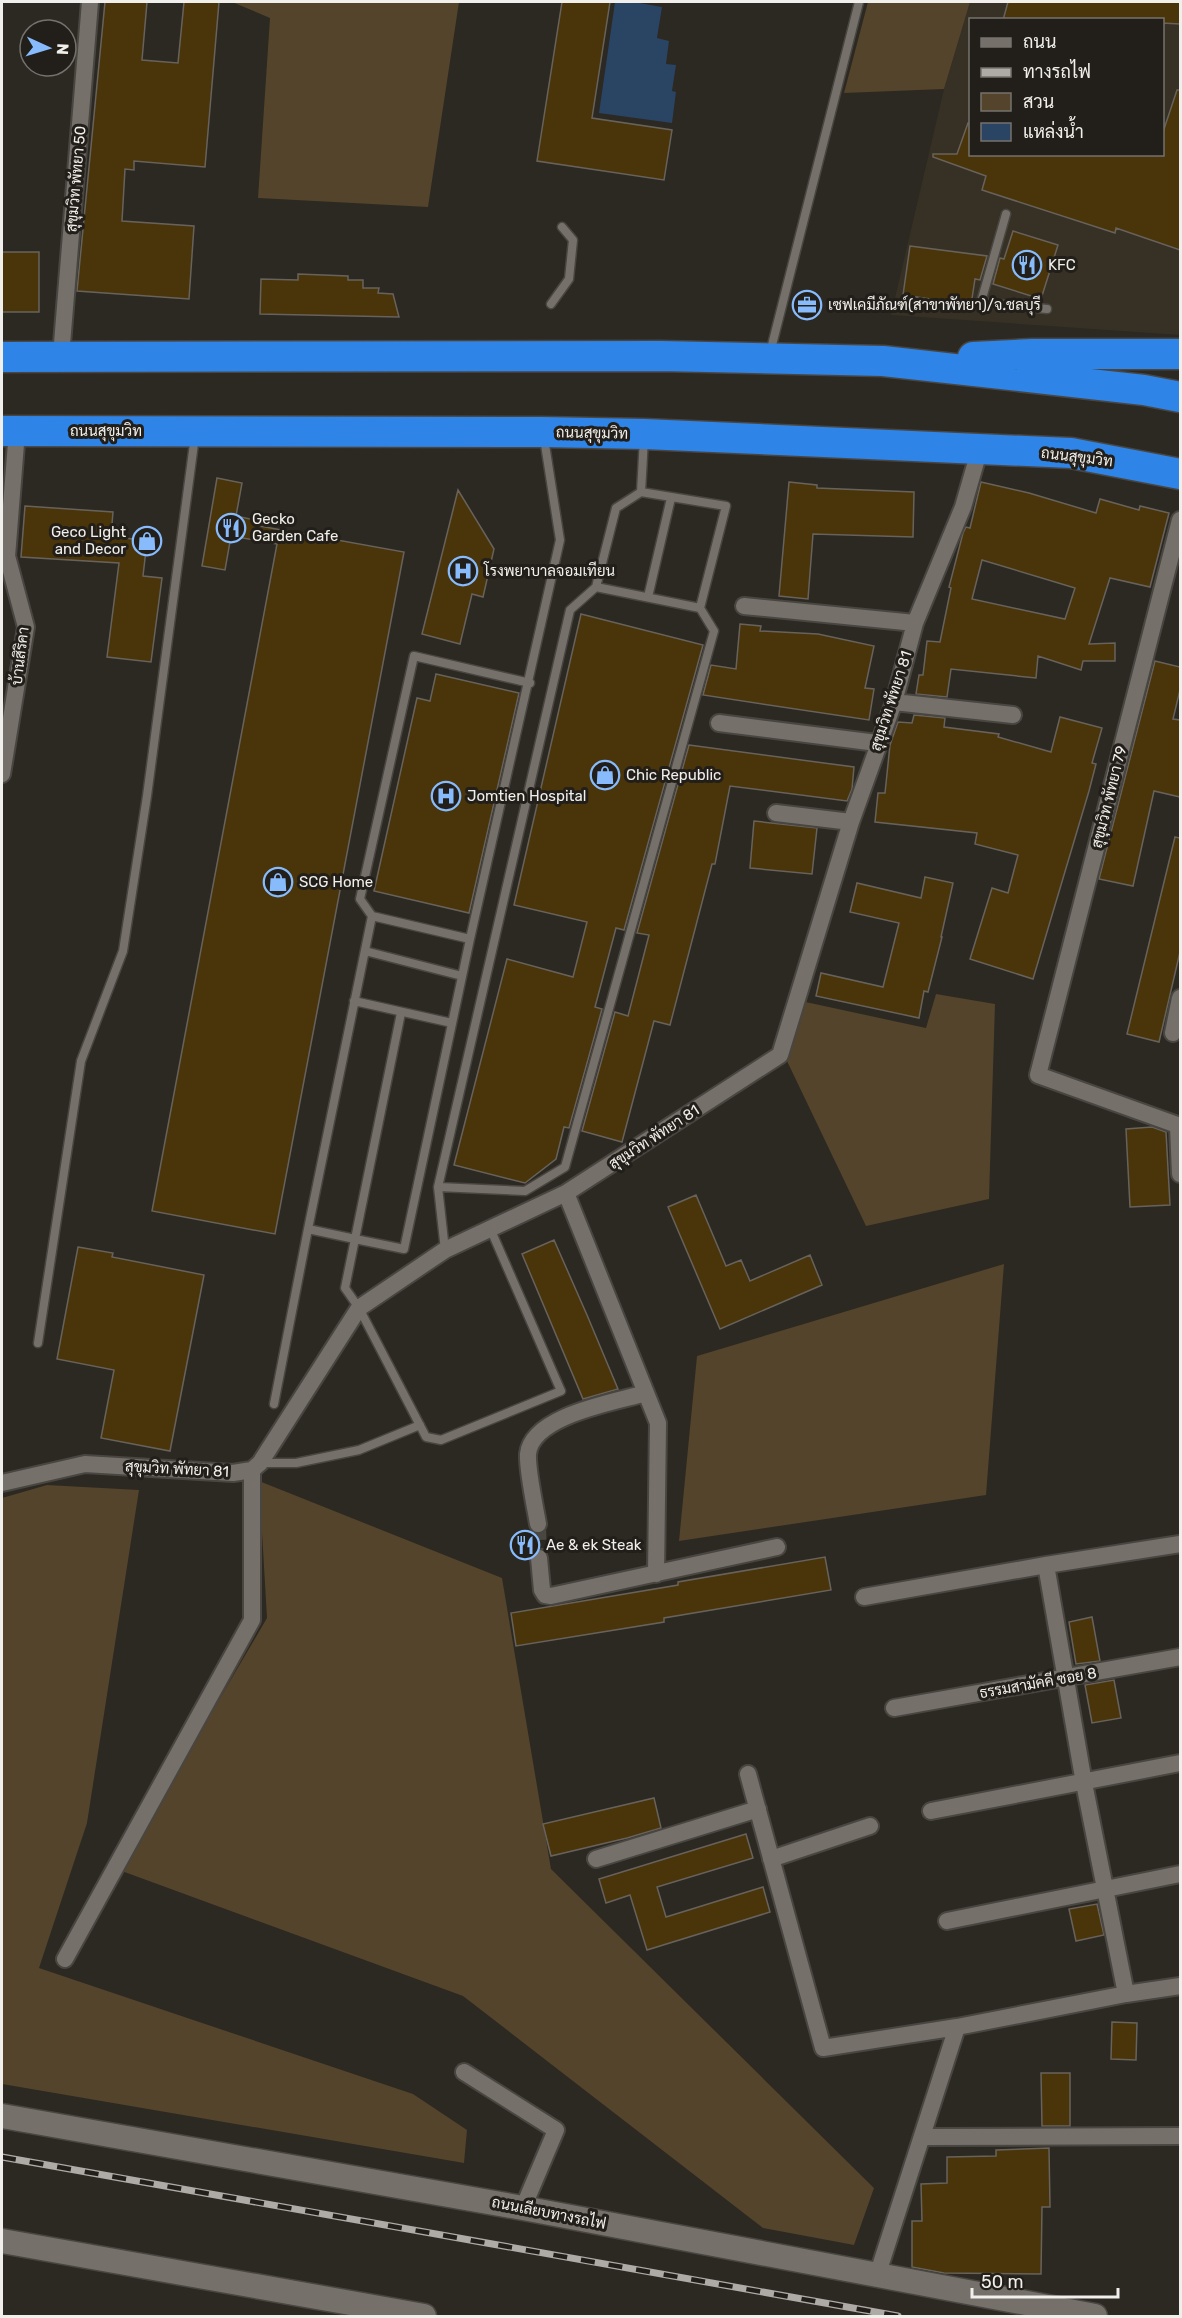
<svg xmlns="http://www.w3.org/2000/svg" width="1182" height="2318" font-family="Rubik,Sarabun,sans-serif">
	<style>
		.built { fill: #373024; fill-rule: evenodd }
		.green { fill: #53442b }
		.water { fill: #2a4464 }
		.building { fill: #4a3409; stroke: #67635c; stroke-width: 1.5; fill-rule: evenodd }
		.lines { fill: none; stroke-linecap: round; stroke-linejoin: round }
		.street-tunnel { stroke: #4a4640; stroke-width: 16; stroke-dasharray: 16 8; stroke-linecap: butt }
		.lane-casing { stroke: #494642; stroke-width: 11 }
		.street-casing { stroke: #494642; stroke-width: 20 }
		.secondary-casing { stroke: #494642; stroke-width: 27 }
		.highway-casing { stroke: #494642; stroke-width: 33 }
		.lane { stroke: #75716a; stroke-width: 8 }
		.street { stroke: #75716a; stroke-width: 16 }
		.secondary { stroke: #75716a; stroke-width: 24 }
		.highway { stroke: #2e84e7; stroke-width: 30 }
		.rail-casing { stroke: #aeaba7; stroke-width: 7 }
		.rail { stroke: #221e19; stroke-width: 4.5; stroke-dasharray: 14; stroke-linecap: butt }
		.labels { text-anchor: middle; stroke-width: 6; stroke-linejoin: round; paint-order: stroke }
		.street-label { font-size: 15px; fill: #f1efeb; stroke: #221e19 }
		.poi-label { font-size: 15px; fill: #f1efeb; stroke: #221e19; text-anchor: start }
	</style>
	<rect width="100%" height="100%" fill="#2c2822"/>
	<path class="built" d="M970,2h210v333l-289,-20 53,-226zM970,20h192v134h-192z"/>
	<path class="green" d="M232,2h227l-31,205 -170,-9 12,-180z
		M868,2h102l-26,87 -100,4z
		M936,994l59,10 -6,195 -123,27 -80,-167 15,-58 125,27z
		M1004,1264l-18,231 -307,46 18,-185z
		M259,1481l243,97 49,291 323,319 -20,57 -91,-17 -300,-232 -344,-126 148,-252z
		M47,1485l92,5 -52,333 -48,145 374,126 54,36 -3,33 -462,-79v-586z"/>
	<path class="water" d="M615,2h19l28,5 -5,31 12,3 -3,23 10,1 -4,26 4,1 -4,31 -73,-10z"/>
	<path class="building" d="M105,2h42l-5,58 36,3 6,-61h35l-14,165 -71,-6v9l-9,-1 -3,52 72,5 -5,73 -112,-8z
		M562,2h48l-18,116 80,12 -8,50 -127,-19z
		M1008,2h172v22l-18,-1v-3h-159z
		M1177,90h3v160l-64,-22 -1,5 -133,-43 4,-14 -53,-19v-3h24l11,-31 2,1v30h192v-19z
		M1013,231l45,14 -17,54 -48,-15 7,-26 4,1z
		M910,246l77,10 -7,24 -5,-1 -4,26 -68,-10z
		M2,252h37v60h-37z
		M298,274l50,2v4h15v8h16l-1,5 15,1 6,23 -139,-3 1,-35 37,1z
		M217,478l25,5 -6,33 19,4 -1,5 150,27 -129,682 -123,-23 125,-667 -46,-8 -6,34 -23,-4z
		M789,482l28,3v3l97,4 -1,45 -100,-3 -5,65 -29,-3z
		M981,482l48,11 67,20 4,-14 39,11 1,-4 29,7 -19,74 -40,-9 -21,66 26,-1v18h-32l-2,9 -43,-14 -2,22 -85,-9 -4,28 -31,-3 3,-19h4l4,-34 13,1 11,-54 -2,-1 14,-54 3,-6 4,1zM982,560l93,28 -10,31 -93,-20z
		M458,490l36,59 -11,48 -11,-3 -12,50 -38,-10z
		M25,506l88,6 -2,24 36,5 -4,35 19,2 -11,84 -44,-5 12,-94 -98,-6z
		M581,614l122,31 -79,285 -8,-2 -21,79 7,2 -33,119 -5,-1 -8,32 -31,24 -71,-18 53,-206 66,18 14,-55 -73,-17z
		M740,624l21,2 -1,5 58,3 56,12 -9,42 9,1 -5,31 -166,-25 8,-30 25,4z
		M1155,661l25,6v23l-7,29 7,1v77l-26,-6 -21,95 -34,-7z
		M436,674l83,19 -50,220 -95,-22 43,-193 13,3z
		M914,715l31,3 -1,9 55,7 -1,3 53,15 9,-35 42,11 -10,35 4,1 -7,27 -56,188 -63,-20 22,-71 16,5 10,-38 -43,-11 2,-11 -102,-11 3,-29h7l5,-48 8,-23 14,1z
		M689,745l165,22 -2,22 -5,12 -117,-15 -15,78h-3l-42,161 -16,-4 -32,121 -40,-11 33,-119 13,4 21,-81 -12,-2z
		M754,821l63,7 -5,46 -62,-6z
		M1175,837l5,1v114l-21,90 -32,-8z
		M925,877l28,6 -12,54h1l-14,55 -4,-1 -5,27 -103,-22 5,-23 62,14 16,-64 -49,-11 7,-29 64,15z
		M1152,1127l14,5 4,73 -40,2 -4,-78z
		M696,1195l30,71 15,-6 9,21 60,-26 12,30 -102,44 -52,-122z
		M554,1240l33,75 31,74 -35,10 -61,-145z
		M78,1247l35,6 -1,4 92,18 -34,176 -69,-13 13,-68 -57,-11z
		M825,1557l6,33 -167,28v4l-148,24 -5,-33 167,-28v-3z
		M1092,1617l8,44 -24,3 -7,-42z
		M1114,1680l7,38 -29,5 -7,-38z
		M654,1798l7,30 -34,10 -76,18 -8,-32z
		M746,1834l7,24 -96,29 9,30 97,-30 7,25 -123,38 -17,-55 -24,8 -7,-24z
		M1097,1904l7,31 -28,6 -7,-32z
		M1112,2022l25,1 -1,37 -25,-1z
		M1041,2073h29v53h-28z
		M1049,2148l1,59h-8l-1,67 -97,-1 -32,-6v-46h10l-1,-37 26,-1v-26l49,-1v-6z"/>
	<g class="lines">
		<path class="street-tunnel" d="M538,1524l1,34"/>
		<g class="lane-casing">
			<path id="lane" d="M1006,214l-25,88 66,7
				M551,304l18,-25 4,-39 -11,-13
				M770,353l89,-351
				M596,587l104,21 26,-102 -85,-14 3,-54
				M648,597l23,-99
				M372,916l98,23
				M365,951l97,25
				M354,1001l98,22
				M401,1013l-46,226 -47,-10 64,-313 -12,-17 54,-243 116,27
				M438,1187l87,4 40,-24 149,-536 -14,-23
				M490,1228l71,163 -120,49 -15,-3 -67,-129 -14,-20 10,-49 49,10 66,-310 90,-399 -16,-102
				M445,1250l-7,-63 132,-577 26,-23 20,-79 25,-16
				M38,1343l43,-282 42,-110 24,-155 48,-360
				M274,1404l34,-175
				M261,1463h35l63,-13 61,-25"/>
		</g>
		<g class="street-casing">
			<path id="street" d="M61,356l29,-354
				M1180,520l-142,555 142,51
				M744,606l171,17
				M894,702l119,13
				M719,723l158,20
				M2,774l24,-147 -19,-71 10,-125
				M776,813l75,9
				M1173,1033l7,-35
				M1178,1126l2,48
				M566,1193l92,230 -2,151
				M2,1483l83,-19 148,9 19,-3 8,-7 99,-155 86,-58 121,-57 214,-138 71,-233 43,-120 21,-79 48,-116 17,-59
				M538,1524c-3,-18 -11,-54 -10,-70 4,-39 88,-52 118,-61
				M539,1558l3,32 3,5 6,1 226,-49
				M1046,1565l38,218 42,211
				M864,1597l182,-32 134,-21
				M894,1708l286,-51
				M748,1774l75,274 134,-21 169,-33 54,-8
				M931,1811l249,-48
				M596,1859l162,-50
				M771,1859l99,-33
				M947,1921l233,-47
				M65,1959l187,-339v-150
				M464,2072l92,58 -33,78
				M922,2137l258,-1
				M877,2276l80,-249"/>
		</g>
		<g class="secondary-casing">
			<path id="secondary" d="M2,2116l521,92 572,108
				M2,2241l422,75"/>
		</g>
		<g class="highway-casing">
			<path id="highway" d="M2,357l659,-1 222,5 261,29 36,7
				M973,357l59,-3h148
				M2,431l540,1 102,2 427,19 109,21"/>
		</g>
		<use href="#lane" class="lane"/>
		<use href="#street" class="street"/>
		<use href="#secondary" class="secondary"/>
		<use href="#highway" class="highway"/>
		<g class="rail-casing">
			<path id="rail" d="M2,2157l896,159"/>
		</g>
		<use href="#rail" class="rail"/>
	</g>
	<defs>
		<g id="restaurant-ring" transform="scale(1.5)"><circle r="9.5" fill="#221e19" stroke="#87bbfc" stroke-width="1.5"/><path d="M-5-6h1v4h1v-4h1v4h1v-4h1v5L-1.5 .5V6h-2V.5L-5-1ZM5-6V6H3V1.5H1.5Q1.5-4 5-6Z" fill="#87bbfc"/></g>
		<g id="office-ring" transform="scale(1.5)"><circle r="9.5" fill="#221e19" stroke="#87bbfc" stroke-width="1.5"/><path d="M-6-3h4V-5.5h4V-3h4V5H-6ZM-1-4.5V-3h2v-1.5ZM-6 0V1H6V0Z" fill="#87bbfc"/></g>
		<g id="shop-ring" transform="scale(1.5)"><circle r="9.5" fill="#221e19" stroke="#87bbfc" stroke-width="1.5"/><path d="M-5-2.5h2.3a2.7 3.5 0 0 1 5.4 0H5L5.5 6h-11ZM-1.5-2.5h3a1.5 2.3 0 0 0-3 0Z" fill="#87bbfc"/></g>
		<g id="hospital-ring" transform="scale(1.5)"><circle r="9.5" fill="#221e19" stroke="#87bbfc" stroke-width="1.5"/><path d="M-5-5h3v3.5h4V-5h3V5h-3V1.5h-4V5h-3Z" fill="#87bbfc"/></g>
	</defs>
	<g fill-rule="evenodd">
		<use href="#restaurant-ring" x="1027" y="265"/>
		<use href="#office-ring" x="807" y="305"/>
		<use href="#restaurant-ring" x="231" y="528"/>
		<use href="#shop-ring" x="147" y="541"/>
		<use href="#hospital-ring" x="463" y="571"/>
		<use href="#shop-ring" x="605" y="775"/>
		<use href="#hospital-ring" x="446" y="796"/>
		<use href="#shop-ring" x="278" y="882"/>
		<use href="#restaurant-ring" x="525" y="1545"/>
	</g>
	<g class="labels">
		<g class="street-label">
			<text transform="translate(76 179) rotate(-85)" y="5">สุขุมวิท พัทยา 50</text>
			<text x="106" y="436">ถนนสุขุมวิท</text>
			<text transform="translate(592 433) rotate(1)" y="5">ถนนสุขุมวิท</text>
			<text transform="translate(1077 457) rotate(7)" y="5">ถนนสุขุมวิท</text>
			<text transform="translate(20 656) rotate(-83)" y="5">บ้านสิริคา</text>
			<text transform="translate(891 701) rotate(-72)" y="5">สุขุมวิท พัทยา 81</text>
			<text transform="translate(1109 797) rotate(-76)" y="5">สุขุมวิท พัทยา 79</text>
			<text transform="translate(654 1137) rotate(-33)" y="5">สุขุมวิท พัทยา 81</text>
			<text transform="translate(177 1469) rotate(3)" y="5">สุขุมวิท พัทยา 81</text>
			<text transform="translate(1038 1683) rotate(-10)" y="5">ธรรมสามัคคี ซอย 8</text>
			<text transform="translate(549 2213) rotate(11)" y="5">ถนนเลียบทางรถไฟ</text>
		</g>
		<g class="poi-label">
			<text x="1048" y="270">KFC</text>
			<text x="828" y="310">เซฟเคมีภัณฑ์(สาขาพัทยา)/จ.ชลบุรี</text>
			<text x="252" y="524">Gecko<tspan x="252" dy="17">Garden Cafe</tspan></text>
			<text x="126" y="537" text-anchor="end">Geco Light<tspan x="126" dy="17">and Decor</tspan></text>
			<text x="484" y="576">โรงพยาบาลจอมเทียน</text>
			<text x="626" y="780">Chic Republic</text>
			<text x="467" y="801">Jomtien Hospital</text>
			<text x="299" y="887">SCG Home</text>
			<text x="546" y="1550">Ae &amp; ek Steak</text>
		</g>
	</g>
	<rect width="1182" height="2318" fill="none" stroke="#f1efeb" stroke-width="6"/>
	<rect x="969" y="18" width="195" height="138" fill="#221e19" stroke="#75726d" stroke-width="1.5"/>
	<rect x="981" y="38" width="30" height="9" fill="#75716a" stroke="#75726d" stroke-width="1.5"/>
	<text x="1023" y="48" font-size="18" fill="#f1efeb">ถนน</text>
	<rect x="981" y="68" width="30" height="9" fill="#aeaba7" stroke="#75726d" stroke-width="1.5"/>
	<text x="1023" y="78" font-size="18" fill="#f1efeb">ทางรถไฟ</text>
	<rect x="981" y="93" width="30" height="18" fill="#53442b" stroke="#75726d" stroke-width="1.5"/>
	<text x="1023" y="108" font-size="18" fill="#f1efeb">สวน</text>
	<rect x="981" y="123" width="30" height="18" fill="#2a4464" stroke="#75726d" stroke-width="1.5"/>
	<text x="1023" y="138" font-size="18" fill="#f1efeb">แหล่งน้ำ</text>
	<g transform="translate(48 48) rotate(94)"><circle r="28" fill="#221e19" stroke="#75726d" stroke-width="1.5"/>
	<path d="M0-4.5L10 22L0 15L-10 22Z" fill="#87bbfc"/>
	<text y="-9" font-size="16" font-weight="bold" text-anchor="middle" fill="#f1efeb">N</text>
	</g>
	<path d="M972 2288v9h146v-9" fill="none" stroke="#f1efeb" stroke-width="3"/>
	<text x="981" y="2288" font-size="18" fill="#f1efeb" stroke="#221e19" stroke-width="4.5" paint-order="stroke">50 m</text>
</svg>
